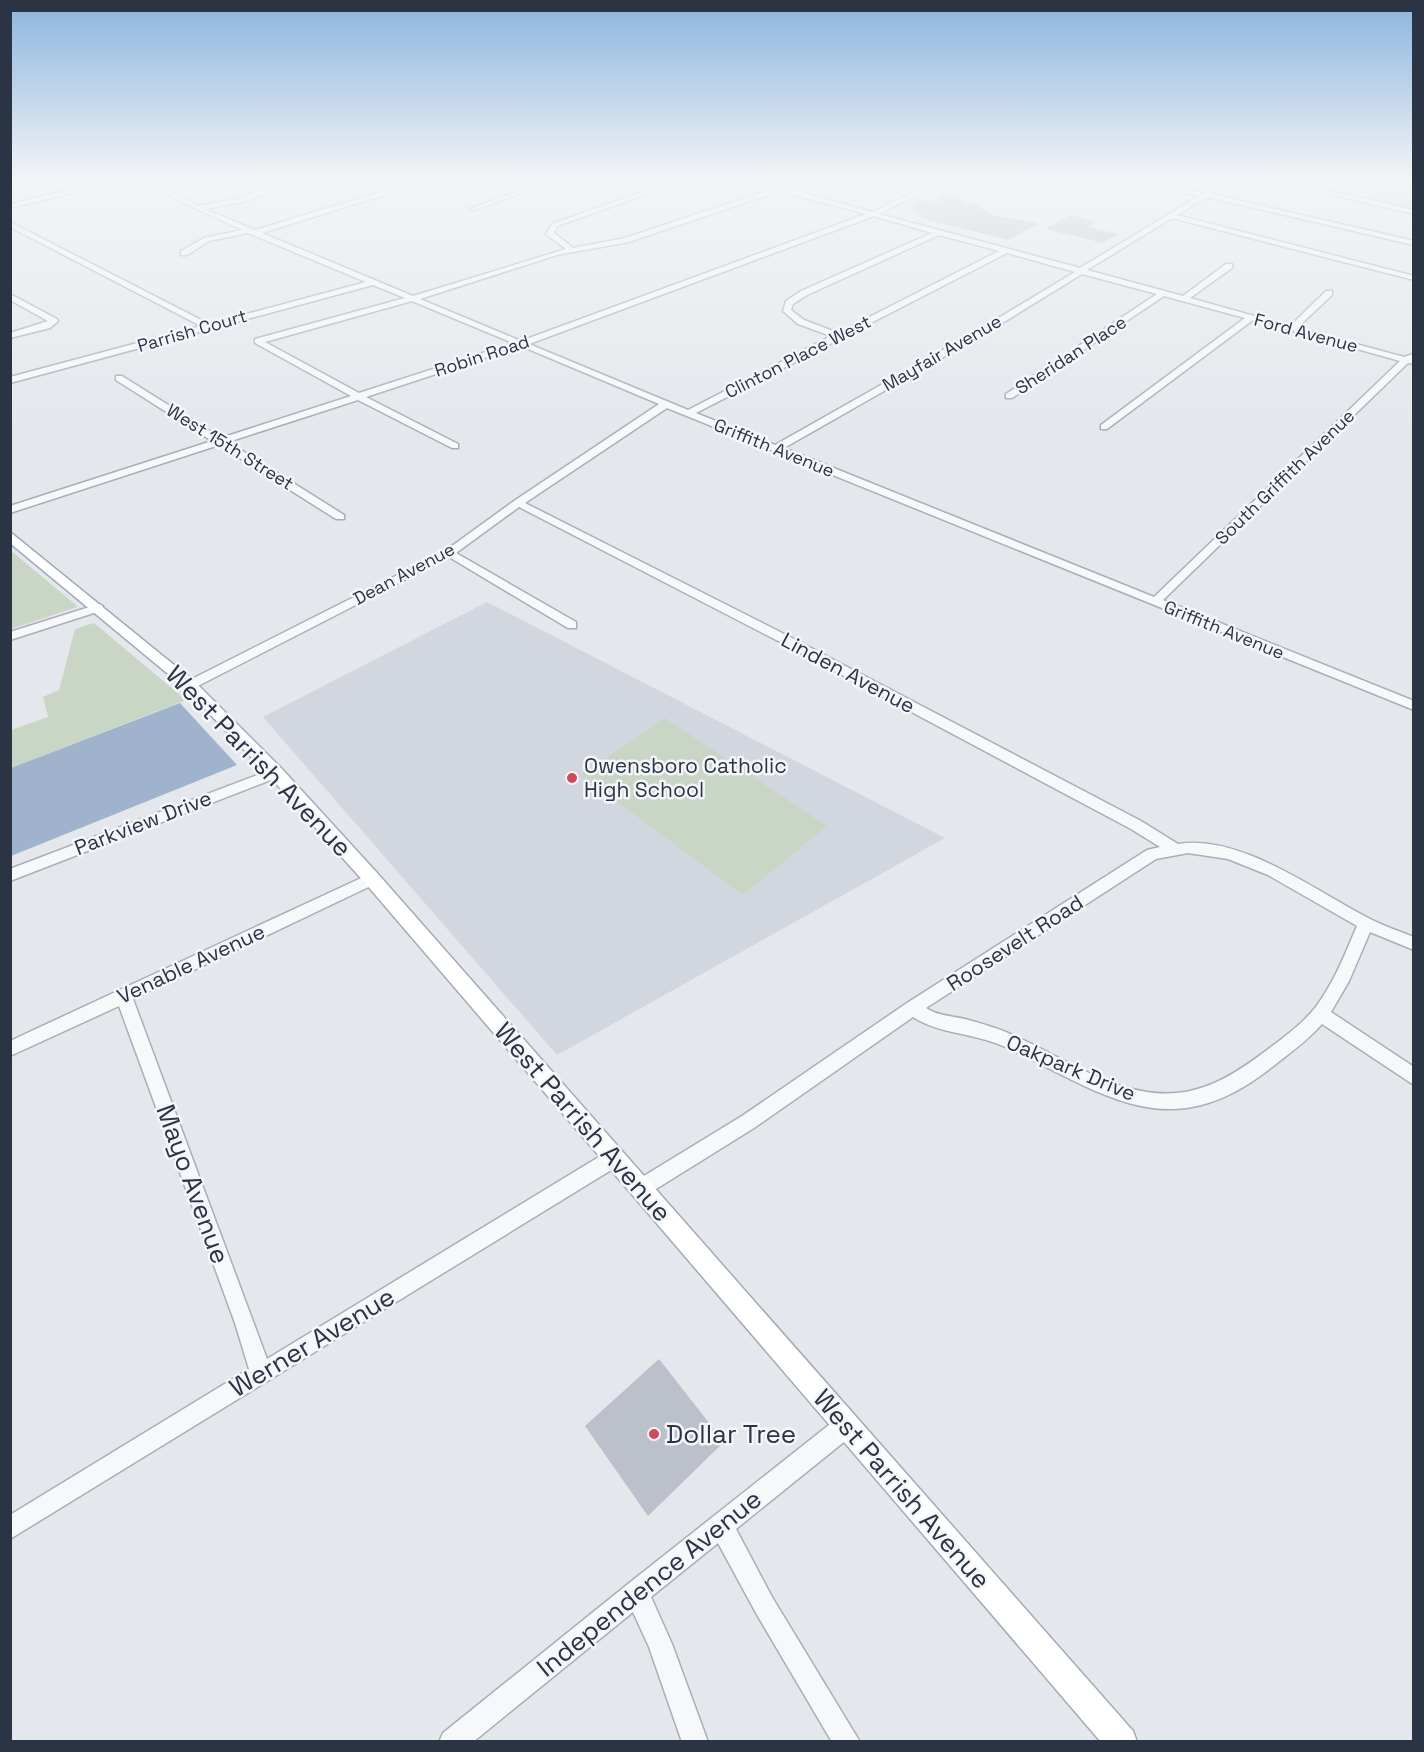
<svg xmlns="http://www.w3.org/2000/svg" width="1424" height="1752" font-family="'Space Grotesk',sans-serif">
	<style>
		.built { fill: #d2d6de }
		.green { fill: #c9d6c5 }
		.water { fill: #9fb4cc }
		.building { fill: #bbc0ca }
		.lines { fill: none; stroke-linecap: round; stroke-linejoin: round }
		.minor-casing { stroke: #a9aeb7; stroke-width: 3 }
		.major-casing { stroke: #a3abb8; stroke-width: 3 }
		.minor { fill: #f7f8fa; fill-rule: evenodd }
		.major { fill: #fff; fill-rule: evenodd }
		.poi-dot { fill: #d1495b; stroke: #f4f6f9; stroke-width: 2 }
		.labels { text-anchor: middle; stroke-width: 5; stroke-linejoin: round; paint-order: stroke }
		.far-street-label { font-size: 18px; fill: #2b3445; stroke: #f4f6f9 }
		.street-label { font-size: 21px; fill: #2b3445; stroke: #f4f6f9 }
		.poi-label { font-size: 21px; fill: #2b3445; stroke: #f4f6f9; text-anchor: start }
		.near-street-label { font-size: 26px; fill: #2b3445; stroke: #f4f6f9 }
		.near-poi-label { font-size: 26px; fill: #2b3445; stroke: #f4f6f9; text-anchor: start }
	</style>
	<rect width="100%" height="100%" fill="#e4e7ec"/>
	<path class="built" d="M1413,184v26l-50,-11z
		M487,602l458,236 -388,217 -294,-338z"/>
	<path class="green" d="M10,550l66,55 1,2 -66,22z
		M94,623l92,77 -175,68v-38l37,-13 -5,-20 16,-7 16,-61z
		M665,718l162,108 -84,69 -162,-120z"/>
	<path class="water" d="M180,703l57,62 -226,91v-88z"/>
	<path class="building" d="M941,193l16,3 8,8 9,-1 18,12 47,8 -30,17 -82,-20 2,-1 -11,-3 5,-3 -12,-3 5,-2 -6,-1 15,-8 13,3z
		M1071,215l24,7 -7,5 30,7 -15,9 -58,-14z
		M659,1359l65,83 -76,74 -63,-90z"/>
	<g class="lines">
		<g class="minor-casing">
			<path id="minor" d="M113,180h13l-116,28v-4z
				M135,180c7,0 13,4 19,5 10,0 20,-5 30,-5l-25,7 40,19 39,-7 29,-11 26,-8h12l-63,22 -37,7 50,21 166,-50h11l-170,53 151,63 153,-47 -20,-15 6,-10 124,-44h11l-130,46 -3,7 19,15 52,-10 147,-49 -27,-9c12,0 23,7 34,6 9,0 18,-6 28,-6l-21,8 86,24 67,-32h9l-69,34 201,54 119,-72 -73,-16h15l63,13 21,-13h8l-22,14 203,47v4l-207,-48 -30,18 237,61v4l-242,-62 -85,52 96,26 43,-32h6v4l-42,30 100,28 36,-35h6v4l-35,33 107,29 9,-3 1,10 -6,-1 -245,237 251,101v9l-747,-302 -142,95 267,135 349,183 37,23c64,-10 138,48 192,75 14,7 29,12 44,18v13l-44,-18 -21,49 -18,31 83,55v18l-92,-61c-16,18 -36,32 -55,47 -102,78 -167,19 -264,-25 -29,-13 -64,-12 -90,-29l-159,111 -106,66 -7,3 -7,-3 -2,-6 2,-6 108,-66 165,-113 240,-153 13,-3 -29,-18 -347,-185 -265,-137 -63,46 120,69v6h-8l-119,-71 -255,131h-8l-2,-3 2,-3 259,-131 69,-50 145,-97 -138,-58 -155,51 92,47v4h-6l-94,-48 -130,42 116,73v4h-8l-117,-74 -209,68v-7l202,-65 -96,-61v-4h6l99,62 130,-42 -96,-53v-4l150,-41 -32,-13 -363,98v-6l191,-51 -191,-99v-5l199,102 157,-42 -118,-49 -39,8 -22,14h-6v-4l23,-13 38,-8zM779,191l87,23 -345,127 -101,-42 137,-44 72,-13zM874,216l58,17 -131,58 -15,10 -3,10 15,13 33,12 -143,74 -159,-66zM939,235l60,16 -161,82 -34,-13 -13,-10 2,-6 14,-9zM1007,253l68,19 -90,54 -210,119 -79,-32zM1082,274l75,20 -151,100v4h6l152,-102 81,22 -144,107v4h6l146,-109 147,41 -246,236 -370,-149 207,-118zM412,301l101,42 -154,50 -94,-51zM1188,853l40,6 40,16 89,51c-12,28 -23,57 -42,82 -12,15 -28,27 -44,39 -38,29 -74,53 -124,45 -46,-7 -88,-36 -130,-55 -16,-8 -34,-13 -52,-18 -13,-3 -27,-3 -39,-11l230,-149z
				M549,180h11l-86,30 -5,-1z
				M1269,180h14l131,30v4z
				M10,294l47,25 1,2 -8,7 -40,10v-5l38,-12 -38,-21z
				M99,604l4,2v4l-93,30v-8z
				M276,768l7,5 -2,3 -271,105v-12z
				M372,873l5,2 3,4 -3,4 -244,116 134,360 340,-207 7,-3 7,3 2,6 -2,6 -611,375v-24l239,-146 -14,-46 -116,-317 -109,50v-15z
				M847,1414l8,3 3,8 -3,8 -119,96 36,68 88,145h-28l-76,-129 -38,-70 -67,54 21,47 36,98h-26l-33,-95 -16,-35 -160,130h-34l4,-9 185,-149 211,-167z"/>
		</g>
		<g class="major-casing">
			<path id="major" d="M10,532l185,150 87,87 96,105 755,857 4,11h-36l-735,-858 -96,-107 -85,-89 -175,-145z"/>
		</g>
		<use href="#minor" class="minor"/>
		<use href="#major" class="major"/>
	</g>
	<linearGradient id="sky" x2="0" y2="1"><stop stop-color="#8bb4dd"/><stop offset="0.42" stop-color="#f3f4f6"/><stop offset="1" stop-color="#f3f4f6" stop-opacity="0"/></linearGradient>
	<rect width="1424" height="426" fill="url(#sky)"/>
	<g class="poi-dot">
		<circle cx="572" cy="778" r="6"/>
		<circle cx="654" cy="1434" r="6"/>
	</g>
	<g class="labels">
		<g class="far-street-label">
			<text transform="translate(192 331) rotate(-16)" y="6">Parrish Court</text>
			<text transform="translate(1306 333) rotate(15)" y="6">Ford Avenue</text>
			<text transform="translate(942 353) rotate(-30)" y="6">Mayfair Avenue</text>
			<text transform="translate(1071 355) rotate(-33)" y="6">Sheridan Place</text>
			<text transform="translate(482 356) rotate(-18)" y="6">Robin Road</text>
			<text transform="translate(798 357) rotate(-27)" y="6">Clinton Place West</text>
			<text transform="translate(230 447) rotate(32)" y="6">West 15th Street</text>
			<text transform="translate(774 448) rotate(22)" y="6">Griffith Avenue</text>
			<text transform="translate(1285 477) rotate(-44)" y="6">South Griffith Avenue</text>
			<text transform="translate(404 574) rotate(-28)" y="6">Dean Avenue</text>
			<text transform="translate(1224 630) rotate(22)" y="6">Griffith Avenue</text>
		</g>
		<g class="street-label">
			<text transform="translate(848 673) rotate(28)" y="7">Linden Avenue</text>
			<text transform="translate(143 823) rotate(-21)" y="7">Parkview Drive</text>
			<text transform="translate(1015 943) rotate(-33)" y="7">Roosevelt Road</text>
			<text transform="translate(191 964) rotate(-25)" y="7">Venable Avenue</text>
			<text transform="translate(1071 1068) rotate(23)" y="7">Oakpark Drive</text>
		</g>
		<g class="poi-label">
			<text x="584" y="773">Owensboro Catholic<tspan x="584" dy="24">High School</tspan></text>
		</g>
		<g class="near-street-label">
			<text transform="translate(259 761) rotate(46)" y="9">West Parrish Avenue</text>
			<text transform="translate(583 1122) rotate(49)" y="9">West Parrish Avenue</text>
			<text transform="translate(193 1184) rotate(70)" y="9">Mayo Avenue</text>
			<text transform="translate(312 1342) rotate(-31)" y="9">Werner Avenue</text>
			<text transform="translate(902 1489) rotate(49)" y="9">West Parrish Avenue</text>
			<text transform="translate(649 1583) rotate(-39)" y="9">Independence Avenue</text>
		</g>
		<g class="near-poi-label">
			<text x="666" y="1443">Dollar Tree</text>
		</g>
	</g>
	<rect width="1424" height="1752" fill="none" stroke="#2b3445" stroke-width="24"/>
</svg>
